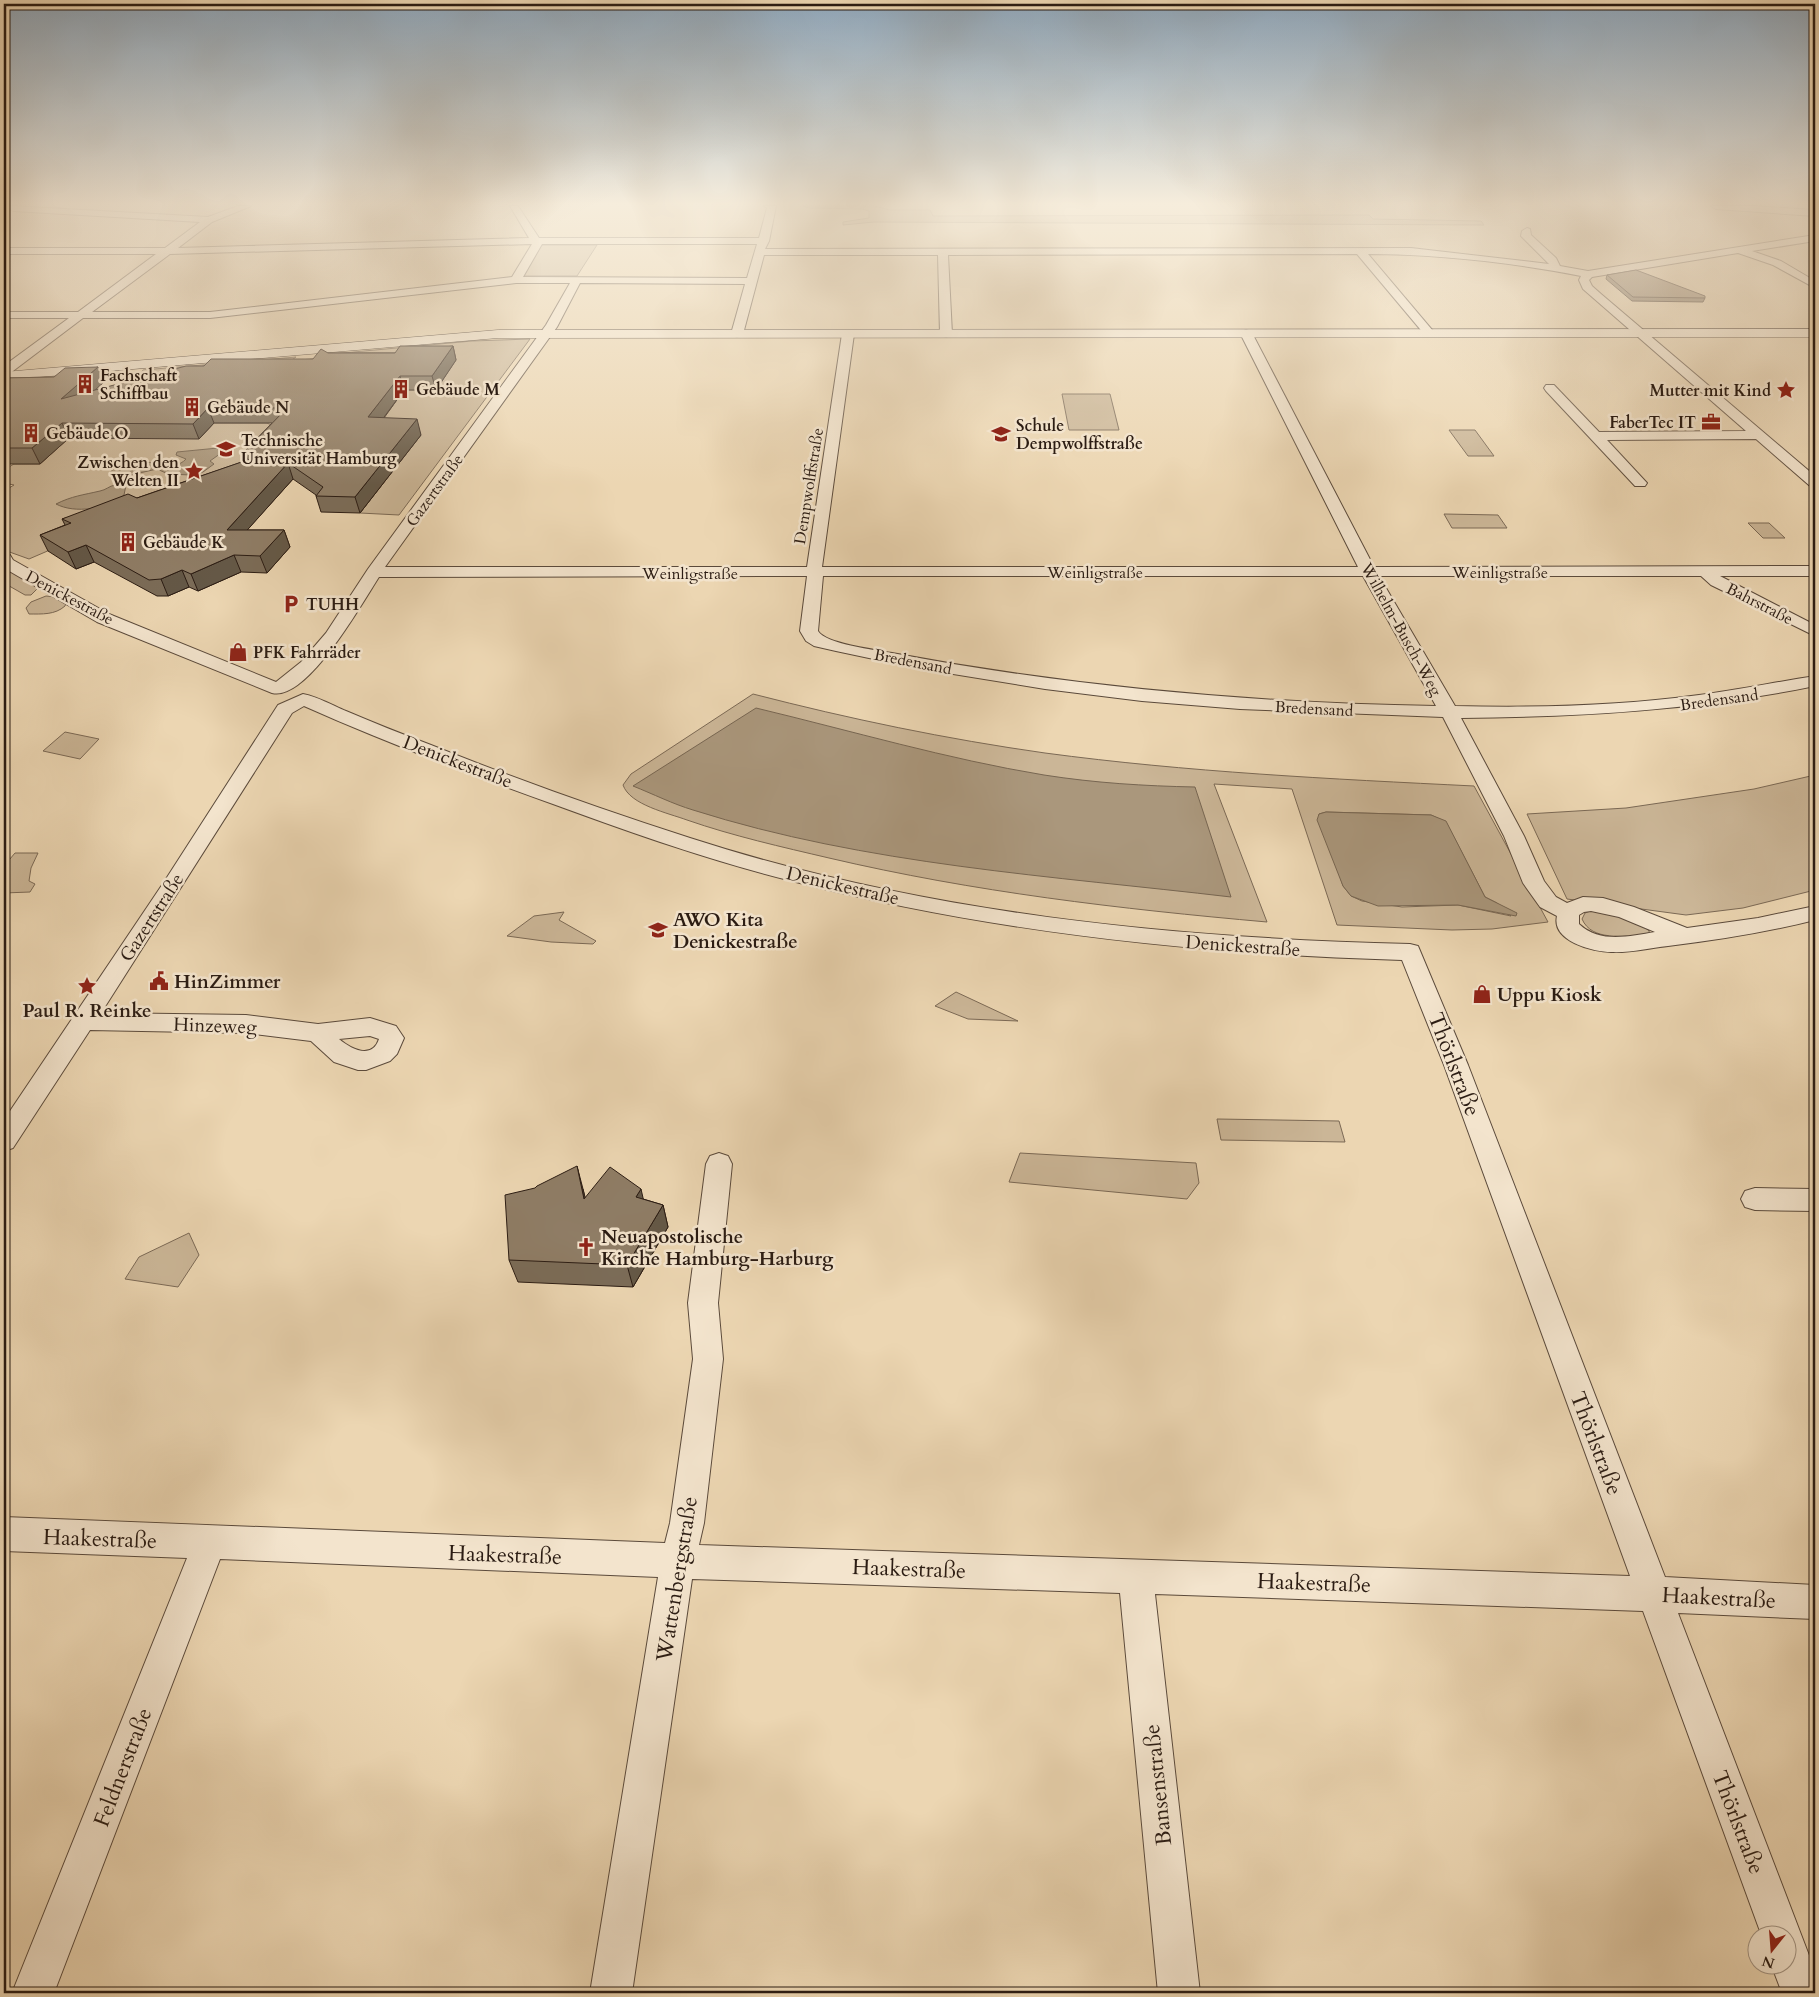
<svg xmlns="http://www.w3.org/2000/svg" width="1819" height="1997" font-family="Cardo,serif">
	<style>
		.green { fill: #cbb697; stroke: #7b6955; fill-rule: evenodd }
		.water { fill: #aa977c; stroke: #776652 }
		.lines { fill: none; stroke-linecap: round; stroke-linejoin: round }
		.street-casing { stroke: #5b4a3b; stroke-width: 2 }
		.secondary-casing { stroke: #2b1c13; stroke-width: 1 }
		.street { fill: #f3e4cd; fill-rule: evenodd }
		.secondary { fill: #f3e4cd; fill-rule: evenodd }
		.wall { fill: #7b6c58; stroke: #2b1c13 }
		.shaded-wall { fill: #645847; stroke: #2b1c13 }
		.building { fill: #8f7d66; stroke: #2b1c13 }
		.labels { text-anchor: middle; stroke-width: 5; stroke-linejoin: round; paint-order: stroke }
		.far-poi-label { font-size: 16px; font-weight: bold; fill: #2b1c13; stroke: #f3e4cd; text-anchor: start }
		.far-street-label { font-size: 16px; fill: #2b1c13; stroke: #f3e4cd }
		.street-label { font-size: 19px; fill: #2b1c13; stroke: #f3e4cd }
		.poi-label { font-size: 19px; font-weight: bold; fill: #2b1c13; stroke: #f3e4cd; text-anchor: start }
		.near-street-label { font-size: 22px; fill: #2b1c13; stroke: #f3e4cd }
	</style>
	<rect width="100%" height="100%" fill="#ecd6b2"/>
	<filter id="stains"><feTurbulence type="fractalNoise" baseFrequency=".004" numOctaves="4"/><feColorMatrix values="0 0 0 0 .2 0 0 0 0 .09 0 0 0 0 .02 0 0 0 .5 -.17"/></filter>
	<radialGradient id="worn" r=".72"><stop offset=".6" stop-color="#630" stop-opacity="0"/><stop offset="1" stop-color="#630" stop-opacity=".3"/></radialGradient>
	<path class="green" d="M803,206h71l16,4h40l3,6 436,-1 4,4 108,2 3,4 -610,-3 -31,3v-3l26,-4v-7l-7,-2 -53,-1z
		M541,245h56l-20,31h-56z
		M530,339l-131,176 -39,-2 33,-43 -9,-16 21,1 15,-20 -166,27 -225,97 -25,-9v-59l10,-6 -10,-2v-13l10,-6h26l10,-10h-17l99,-62 11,-22 153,-13 -24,17 -75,63h3l13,-14h54l4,2 117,-13 16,-22h32l-115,-35 151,-14z
		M1062,394h48l9,36h-50z
		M1449,430h26l19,26h-26z
		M1444,514l54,1 9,13h-55z
		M1748,523h21l16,15h-22z
		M4,565l35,22 -8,8h-6l-21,-12z
		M46,596l10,1 10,6 -1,3c-10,9 -23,8 -36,8l-3,-6 5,-6z
		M753,694c97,25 193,45 292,59 142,19 286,26 429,33l74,136 -56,7 -40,1 -115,-5 -45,-136 -78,-5 53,138c-147,-13 -293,-30 -438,-64 -47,-11 -96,-22 -142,-38 -19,-7 -57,-15 -64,-35l8,-11zM1326,812l105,3 15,7 39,75 12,6 14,13 -53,-11 -56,2 -40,-6 -11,-5 -8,-10 -24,-72z
		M65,732l34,7 -19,20 -37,-8z
		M1815,775v115l-72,18 -57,7 -119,-16 -40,-85 99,-6 128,-19z
		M15,853h23l-7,15 -2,13 6,3 -5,8 -26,1v-27z
		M1593,910c13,2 53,12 57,23l-6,3c-20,-1 -52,6 -62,-17l3,-6z
		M564,912l-5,8 37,21 -3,3 -42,-2 -44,-6 27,-20z
		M956,992l62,29 -50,-2 -33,-13z
		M1217,1119l122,2 6,21 -124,-2z
		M1020,1153l176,10 3,20 -12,16 -178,-17z
		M189,1233l10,22 -21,32 -53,-8 14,-22z"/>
	<path class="water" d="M218,448l6,3 -14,10 4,3 -11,8 -12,3 -23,-1 -11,-5 -35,8 -3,7 7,1 -2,10c-17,14 -49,19 -68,9 16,-8 27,-9 44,-13 6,-1 9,-5 15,-6l2,-8 -8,-2c6,-16 40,-17 52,-8 9,-1 19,-1 25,-8l-10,-4 1,-3z
		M756,708c96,23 191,51 288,67 51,8 101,11 151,12l36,110c-178,-21 -365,-32 -538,-87 -20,-6 -40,-16 -60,-24z
		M1326,812l105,3 15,6 39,76 32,16 -1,3 -58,-11 -80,1 -27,-10 -8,-10 -26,-66 2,-6z"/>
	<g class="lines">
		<g class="street-casing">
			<path id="street" d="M11,206l197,11 30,-11h13l-39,16 -34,26 351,-10 -19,-32h8l21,32h220l8,-30 -3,-2h12l-7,35 -4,8 646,-1 138,16 -28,-28 1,-5 5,-3 3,1 1,6 25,23 4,8 28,5 227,-36v6l-63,10 29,10 34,20v7l-42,-23 -35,-12 -146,24 -3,3 3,6 9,8 214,182v11l-5,-1 -54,-47 -149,1 40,43 -2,3h-10l-89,-95 -2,-3 2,-3h8l45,47 147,-1 -163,-142 -4,-9 2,-4c-67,-13 -144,-22 -213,-22l65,77 2,2 -2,2h-8l-68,-81 -409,1 4,79 -6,3 -6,-3 -2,-79h-174l-21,79 -6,3 -6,-3 14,-50 -165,-1 -23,44 -172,240h422l35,-233 6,-3 6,3 -32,233h536l-118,-234 6,-3 6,3 122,234 441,-1v10h-95l95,49v11l-104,-51 -10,-9h-322l76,130c81,2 163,0 244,-11 39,-5 77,-13 116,-19v10c-118,24 -233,31 -354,32l63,118 20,45 12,16 11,6 16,-6 20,1 31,9 53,21 71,-10 57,-12v14c-48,12 -98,20 -147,26 -19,2 -38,7 -57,6 -18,0 -60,-11 -54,-36l-17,-9 -17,-24 -19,-47 -61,-119 -203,-8 -98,-8 -97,-12 -129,-21 -80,-17 -22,-5 -8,-5 -6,-10 7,-55 -428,1c-17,26 -72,125 -107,116l-175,-71 -93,-54v-15l6,2 3,5 96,54 167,68 25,-20 25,-29 42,-64 178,-244 24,-42h-54l-306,35h-127l-70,53 -5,7 -4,1 1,-14 64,-47h-65v-6h74l78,-58h-152v-6h161l35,-26 -187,-11 -5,-3zM532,244l-20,33 -302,35h-118l78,-58zM542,244h215l-10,34 -224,-1zM823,576h540l73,130c-183,-3 -364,-19 -544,-53 -15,-3 -67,-9 -74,-22zM1591,911l28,6 36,15c-25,4 -55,12 -76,-8v-9l5,-3z
				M1711,206h40l64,4v6l-99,-7z
				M303,694c15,3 29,11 43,17 28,12 56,23 85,34 85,34 172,65 259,93 232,75 478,100 720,106l8,2 50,119 197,512 150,8v34l-137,-6 137,358v22h-33l-11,-29h15v-30h-25l-118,-323 -488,-17 45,399h-42l-38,-400 -428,-14 -60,414h-42l68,-416 -438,-18 -166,434h-42l175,-435 -183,-7v-34l661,26 5,-20 23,-164 -5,-56 18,-139 4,-8 9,-3 9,3 4,8 -14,139 5,56 -19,164 -5,22 931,31 -186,-511 -42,-105c-206,-6 -411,-28 -610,-79 -81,-20 -160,-48 -239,-77 -84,-30 -168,-62 -249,-98l-12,7 -191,300 145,2 72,9 52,-6 26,8 8,12 -7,16 -7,7 -24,9h-8l-24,-8 -23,-21 -65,-8 -156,-3 -77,118 -9,3v-31l160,-238 114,-177zM370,1036l9,3c-7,21 -28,10 -40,0z
				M1755,1188l60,1v22l-60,-1 -10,-3 -4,-8 4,-8z"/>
		</g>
		<g class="secondary-casing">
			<path id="secondary" d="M1815,329v8l-1317,1 -494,42v-8l494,-42z"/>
		</g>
		<use href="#street" class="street"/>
		<use href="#secondary" class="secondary"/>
	</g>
	<path class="wall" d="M1607,275l98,23 -2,4 -71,-1 -26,-22z
		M453,346l3,14 -20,30h-32l-20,28 37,17 -61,78 -39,-1 -5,-16v-1l-23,-16 -46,51h37l6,17 -23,26 -26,-1 -43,19 -9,-4 -21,9h-11l-63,-34 -18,7 -28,-18 -8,-16 25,-10 -3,-6 75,-21 111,-38 -3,-9 27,-28h-58l-15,16 -130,-1 -29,26h-36v-86l50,-1 44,-10 6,15 -9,8 109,-24 109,-7 15,-6h67z
		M583,1189l2,9 58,1 20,6 5,22 -35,60 -115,-5 -9,-22z"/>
	<path class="shaded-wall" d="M453,346l3,14 -20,30 -4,-14z
		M98,367l6,15 -36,32 -7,-15z
		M400,376l4,14 -31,42 -5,-15z
		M208,408l6,15 -15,16 -6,-15z
		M417,419l4,16 -61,78 -5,-16z
		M62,423l7,15 -29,26 -8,-16z
		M288,463l5,16 -60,67 -6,-16z
		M284,530l6,17 -23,26 -7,-17z
		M86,545l8,17 -18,7 -8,-17z
		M234,555l7,17 -43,19 -7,-17z
		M182,570l7,17 -21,9 -7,-17z
		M577,1166l6,23 8,32 -7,-22z
		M641,1189l5,22 -10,-14z
		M663,1205l5,22 -35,60 -6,-22z"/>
	<path class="building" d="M1636,270l69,26v2l-72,-1 -26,-22z
		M400,346h53l-21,30h-32l-32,41 49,2 -62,78 -39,-1 7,-9 -35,-24 -61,67h57l-24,26 -26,-1 -43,19 -9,-4 -21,9 -12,1 -63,-35 -18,7 -28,-17 31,-12 -9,-4 66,-25 9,4 119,-41 -11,-6 42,-43h-79l-15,16 -131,-1 -30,25h-28v-70l50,-1 11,-9 33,-1 -37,32 125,-33h18l7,-7h102l8,-10 7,4h67z
		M577,1166l7,33 26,-32 31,22 -5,8 27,8 -36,60 -118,-5 -4,-65 30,-7 2,-2z"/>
	<linearGradient id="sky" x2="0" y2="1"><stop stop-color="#8fa8bd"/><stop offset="0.42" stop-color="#f6eddc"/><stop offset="1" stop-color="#f6eddc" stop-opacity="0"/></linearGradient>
	<rect width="1819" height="485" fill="url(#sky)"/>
	<defs>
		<g id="building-bare" transform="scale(1.5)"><path d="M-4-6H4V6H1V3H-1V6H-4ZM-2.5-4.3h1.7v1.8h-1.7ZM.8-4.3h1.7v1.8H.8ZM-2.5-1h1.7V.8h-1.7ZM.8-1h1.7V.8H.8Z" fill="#8f2418" stroke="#f3e4cd" stroke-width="2.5" paint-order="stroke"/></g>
		<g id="sight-bare" transform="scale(1.5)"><path d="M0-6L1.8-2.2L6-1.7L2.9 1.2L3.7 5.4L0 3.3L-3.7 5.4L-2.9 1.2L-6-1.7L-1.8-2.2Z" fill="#8f2418" stroke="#f3e4cd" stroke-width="2.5" paint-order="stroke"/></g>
		<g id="office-bare" transform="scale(1.5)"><path d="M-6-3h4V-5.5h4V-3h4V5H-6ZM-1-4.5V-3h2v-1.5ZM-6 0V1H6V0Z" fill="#8f2418" stroke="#f3e4cd" stroke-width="2.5" paint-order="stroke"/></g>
		<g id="school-bare" transform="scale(1.5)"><path d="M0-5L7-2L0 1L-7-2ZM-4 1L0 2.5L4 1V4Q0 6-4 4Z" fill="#8f2418" stroke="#f3e4cd" stroke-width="2.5" paint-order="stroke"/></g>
		<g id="university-bare" transform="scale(1.5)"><path d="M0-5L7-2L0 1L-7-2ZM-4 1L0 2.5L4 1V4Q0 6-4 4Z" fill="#8f2418" stroke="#f3e4cd" stroke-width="2.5" paint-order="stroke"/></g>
		<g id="parking-bare" transform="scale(1.5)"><path d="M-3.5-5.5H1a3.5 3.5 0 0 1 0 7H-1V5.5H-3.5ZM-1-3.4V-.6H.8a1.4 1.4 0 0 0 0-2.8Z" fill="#8f2418" stroke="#f3e4cd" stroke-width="2.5" paint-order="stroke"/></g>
		<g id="shop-bare" transform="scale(1.5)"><path d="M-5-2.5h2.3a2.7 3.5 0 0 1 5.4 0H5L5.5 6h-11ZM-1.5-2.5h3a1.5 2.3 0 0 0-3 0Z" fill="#8f2418" stroke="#f3e4cd" stroke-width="2.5" paint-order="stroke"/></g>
		<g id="civic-bare" transform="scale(1.5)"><path d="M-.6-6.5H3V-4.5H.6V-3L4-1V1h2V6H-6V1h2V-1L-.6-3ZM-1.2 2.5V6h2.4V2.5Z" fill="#8f2418" stroke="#f3e4cd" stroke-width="2.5" paint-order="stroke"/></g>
		<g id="church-bare" transform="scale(1.5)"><path d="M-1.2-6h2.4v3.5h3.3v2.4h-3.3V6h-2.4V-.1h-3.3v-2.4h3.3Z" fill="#8f2418" stroke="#f3e4cd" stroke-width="2.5" paint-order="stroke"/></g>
	</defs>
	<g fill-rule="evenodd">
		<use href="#building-bare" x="85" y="384"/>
		<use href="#building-bare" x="401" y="389"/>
		<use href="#sight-bare" x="1786" y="390"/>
		<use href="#building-bare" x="192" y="407"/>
		<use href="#office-bare" x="1711" y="422"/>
		<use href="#building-bare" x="31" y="433"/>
		<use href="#school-bare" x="1001" y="434"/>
		<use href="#university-bare" x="226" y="449"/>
		<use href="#sight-bare" x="194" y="471"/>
		<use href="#building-bare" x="128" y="542"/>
		<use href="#parking-bare" x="291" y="604"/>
		<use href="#shop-bare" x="238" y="652"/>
		<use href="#school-bare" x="658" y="930"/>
		<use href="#civic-bare" x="159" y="981"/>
		<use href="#sight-bare" x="87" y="986"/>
		<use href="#shop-bare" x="1482" y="994"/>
		<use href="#church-bare" x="586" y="1247"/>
	</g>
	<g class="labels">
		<g class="far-poi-label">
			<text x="100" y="381">Fachschaft<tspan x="100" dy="18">Schiffbau</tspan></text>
			<text x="416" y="395">Gebäude M</text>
			<text x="1771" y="396" text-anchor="end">Mutter mit Kind</text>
			<text x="207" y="413">Gebäude N</text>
			<text x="1696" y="428" text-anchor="end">FaberTec IT</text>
			<text x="1016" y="431">Schule<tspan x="1016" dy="18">Dempwolffstraße</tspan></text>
			<text x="46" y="439">Gebäude O</text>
			<text x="241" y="446">Technische<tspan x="241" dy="18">Universität Hamburg</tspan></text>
			<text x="179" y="468" text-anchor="end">Zwischen den<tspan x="179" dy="18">Welten II</tspan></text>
			<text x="143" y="548">Gebäude K</text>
			<text x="306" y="610">TUHH</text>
			<text x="253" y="658">PFK Fahrräder</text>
		</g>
		<g class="far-street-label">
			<text transform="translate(808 486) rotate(-81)" y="6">Dempwolffstraße</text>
			<text transform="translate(434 490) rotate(-54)" y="6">Gazertstraße</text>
			<text x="1095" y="578">Weinligstraße</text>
			<text x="1500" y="578">Weinligstraße</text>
			<text x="690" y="579">Weinligstraße</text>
			<text transform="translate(70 597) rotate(28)" y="6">Denickestraße</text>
			<text transform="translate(1760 603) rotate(27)" y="6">Bahrstraße</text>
			<text transform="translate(1402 629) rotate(61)" y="6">Wilhelm-Busch-Weg</text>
			<text transform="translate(913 661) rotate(11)" y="6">Bredensand</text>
			<text transform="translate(1719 699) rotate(-8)" y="6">Bredensand</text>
			<text transform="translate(1314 708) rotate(3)" y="6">Bredensand</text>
		</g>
		<g class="street-label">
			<text transform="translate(458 761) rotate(21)" y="7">Denickestraße</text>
			<text transform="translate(843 885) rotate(13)" y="7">Denickestraße</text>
			<text transform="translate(151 917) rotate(-57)" y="7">Gazertstraße</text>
			<text transform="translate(1243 945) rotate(4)" y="7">Denickestraße</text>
			<text transform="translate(215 1025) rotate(2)" y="7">Hinzeweg</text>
		</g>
		<g class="poi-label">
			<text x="673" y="926">AWO Kita<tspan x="673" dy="22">Denickestraße</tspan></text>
			<text x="174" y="988">HinZimmer</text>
			<text x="1497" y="1001">Uppu Kiosk</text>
			<text x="87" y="1017" text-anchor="middle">Paul R. Reinke</text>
			<text x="601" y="1243">Neuapostolische<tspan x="601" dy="22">Kirche Hamburg-Harburg</tspan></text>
		</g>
		<g class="near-street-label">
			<text transform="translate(1455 1064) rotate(69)" y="8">Thörlstraße</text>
			<text transform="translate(1597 1443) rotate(69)" y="8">Thörlstraße</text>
			<text transform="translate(100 1538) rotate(2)" y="8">Haakestraße</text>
			<text transform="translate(505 1554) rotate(2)" y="8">Haakestraße</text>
			<text transform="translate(909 1568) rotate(2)" y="8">Haakestraße</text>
			<text transform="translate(676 1579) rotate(-81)" y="8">Wattenbergstraße</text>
			<text transform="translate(1314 1582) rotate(2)" y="8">Haakestraße</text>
			<text transform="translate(1719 1597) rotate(3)" y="8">Haakestraße</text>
			<text transform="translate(122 1767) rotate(-69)" y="8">Feldnerstraße</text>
			<text transform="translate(1157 1785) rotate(-96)" y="8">Bansenstraße</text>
			<text transform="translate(1739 1822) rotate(69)" y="8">Thörlstraße</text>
		</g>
	</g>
	<rect width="1819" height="1997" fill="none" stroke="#ecd6b2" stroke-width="20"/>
	<rect x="5" y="5" width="1809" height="1987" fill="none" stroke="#2b1c13" stroke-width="2.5"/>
	<rect x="10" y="10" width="1799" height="1977" fill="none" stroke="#2b1c13"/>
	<g transform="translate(1772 1950) rotate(197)"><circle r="24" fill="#f3e4cd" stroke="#a39483"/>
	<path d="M0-4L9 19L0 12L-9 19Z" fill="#8f2418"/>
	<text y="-8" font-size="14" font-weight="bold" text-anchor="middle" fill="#2b1c13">N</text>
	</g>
	<rect width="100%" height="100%" filter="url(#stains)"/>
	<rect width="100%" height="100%" fill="url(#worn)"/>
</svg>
